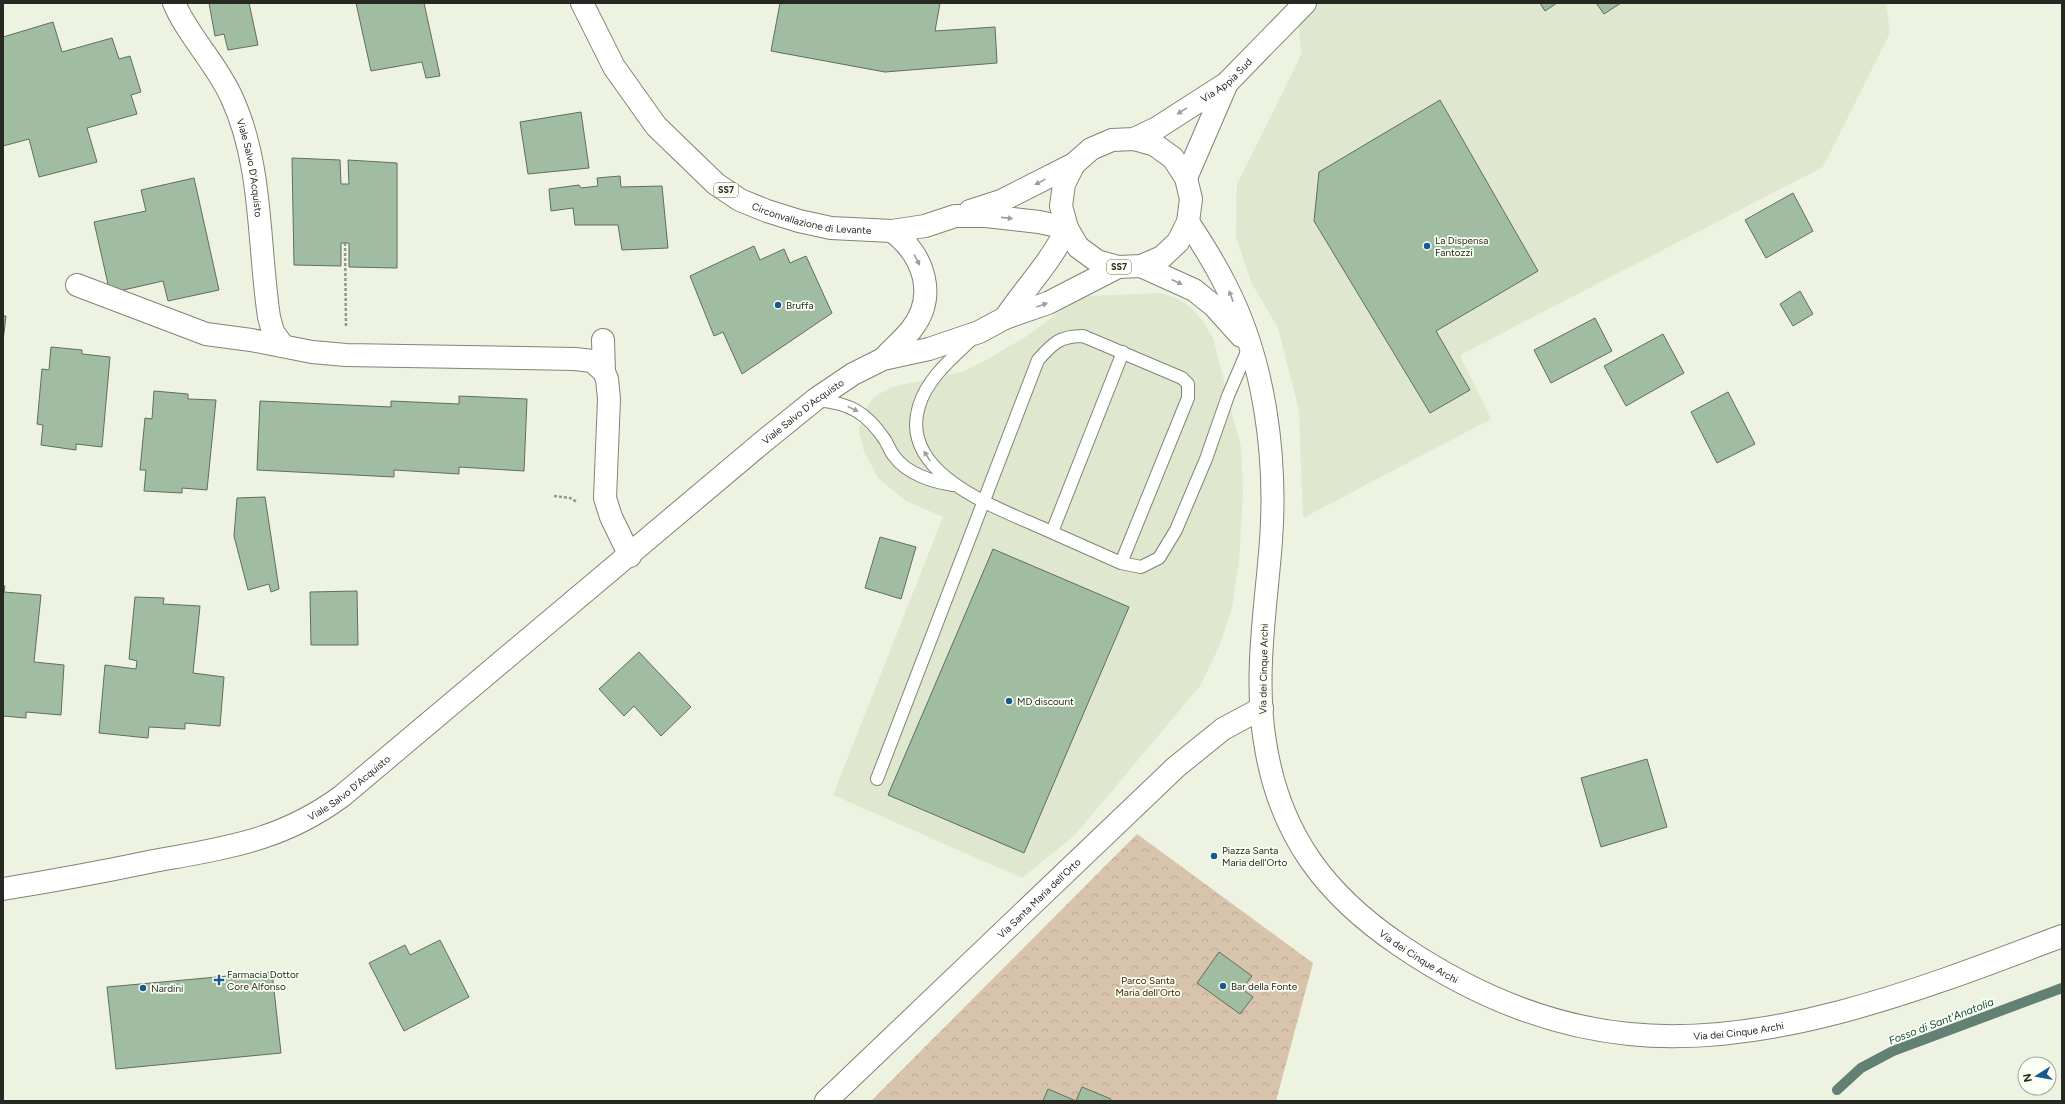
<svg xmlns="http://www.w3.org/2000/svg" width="2065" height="1104" font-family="Figtree,sans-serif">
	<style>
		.built { fill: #e0e7cf }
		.park { fill: url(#park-crowns) }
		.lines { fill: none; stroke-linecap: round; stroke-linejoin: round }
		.stream { stroke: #628074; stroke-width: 10 }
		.building { fill: #a0bda2; stroke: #606d61 }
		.lane-casing { stroke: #808475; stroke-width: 14 }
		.street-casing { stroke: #808475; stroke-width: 24 }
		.secondary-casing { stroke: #808475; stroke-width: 24 }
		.primary-casing { stroke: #808475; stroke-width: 24 }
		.path { stroke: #93978b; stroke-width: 2.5; stroke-dasharray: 3 2; stroke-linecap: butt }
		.lane { stroke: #fff; stroke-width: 12 }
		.street { stroke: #fff; stroke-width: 22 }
		.secondary { stroke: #fff; stroke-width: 22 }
		.primary { stroke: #fff; stroke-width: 22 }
		.oneway { fill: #9d9e9c }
		.poi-dot { fill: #185a8f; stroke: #fbfff4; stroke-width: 1.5 }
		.labels { text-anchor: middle; stroke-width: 3.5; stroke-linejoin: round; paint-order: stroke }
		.shield { fill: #fbfff4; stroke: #666861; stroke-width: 1 }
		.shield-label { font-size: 9px; font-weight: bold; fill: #262822 }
		.street-label { font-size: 10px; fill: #262822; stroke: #fbfff4 }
		.poi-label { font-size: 10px; fill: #262822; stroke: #fbfff4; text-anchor: start }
		.park-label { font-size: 10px; fill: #3f2500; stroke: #fbfff4 }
		.water-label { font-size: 11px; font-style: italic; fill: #114a3c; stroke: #fbfff4 }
	</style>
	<defs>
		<pattern id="park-crowns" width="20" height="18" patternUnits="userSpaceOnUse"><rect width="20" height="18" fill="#d8c3ac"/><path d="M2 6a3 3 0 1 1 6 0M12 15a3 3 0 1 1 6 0" fill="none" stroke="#b9a894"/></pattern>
	</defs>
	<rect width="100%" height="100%" fill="#edf2e1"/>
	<path class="built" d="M1295,3h591l4,30 -67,134 -363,188 31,64 -188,99 -4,-107 -21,-83 -27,-46 -15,-45 1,-53 65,-131z
		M1161,293l17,6 12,8 13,14 10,17 28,109 2,47 -4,67 -7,47 -13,39 -19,39 -125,149 -53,43 -189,-83 110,-278 -37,-16 -28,-23 -15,-29 -4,-19 5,-19 10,-14 18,-10 70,-15 24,-12 41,-24 39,-29 21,-11z"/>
	<path class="park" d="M1137,834l176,129 -37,138h-405z"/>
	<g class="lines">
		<path class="stream" d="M1837,1090l24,-22 32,-17 169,-63"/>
	</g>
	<path class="building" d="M209,3h40l9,42 -30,5 -4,-16 -9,2z
		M356,3h68l16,73 -14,2 -4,-16 -51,9z
		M780,3h160l-5,28 60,-4 2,36 -112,9 -114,-21z
		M1540,3h17l-12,8z
		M1596,3h25l-17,11z
		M53,22l9,30 50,-14 7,21 11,-3 11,36 -10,3 6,19 -50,14 10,34 -58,15 -10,-38 -26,7v-109z
		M1440,100l98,171 -102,60 34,59 -40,23 -116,-192 5,-49z
		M581,112l8,56 -61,6 -8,-52z
		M292,158l48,2 1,24h8l-1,-24 49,3v105l-48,-1v-24h-8v23l-47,-1z
		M620,176l1,11 41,-1 6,62 -46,2 -4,-25h-43l-2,-17 -22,3 -2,-22 30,-4 2,3 17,-2 -1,-8z
		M194,178l25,112 -51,11 -5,-20 -53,12 -16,-71 52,-11 -5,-21z
		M1793,193l20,38 -47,27 -21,-38z
		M754,246l6,14 24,-11 6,14 16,-7 26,57 -90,61 -19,-42 -9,4 -24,-60z
		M1800,291l13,23 -20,12 -13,-22z
		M3,316h3l-3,25z
		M1595,318l17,33 -61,32 -17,-33z
		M1663,334l21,39 -58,33 -22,-40z
		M51,347l31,3v4l28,3 -8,90 -26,-3v6l-35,-5 2,-20 -6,-1 5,-55 7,1z
		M154,391l34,3v5l28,1 -9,90 -25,-2v5l-38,-2 2,-21h-6l5,-52 7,1z
		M1728,392l27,52 -38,19 -26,-51z
		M459,396l68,3 -3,72 -65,-4v7l-65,-4v7l-137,-7 3,-69 131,6v-6l68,3z
		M265,497l14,92 -8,3 -2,-8 -21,6 -14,-54 3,-38z
		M880,537l36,10 -15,52 -36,-11z
		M993,549l136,58 -105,246 -136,-58z
		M3,586h2l-1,6 37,3 -7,67 30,3 -3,50 -35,-3v6l-23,-2z
		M357,591l1,54h-47l-1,-53z
		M135,597l29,1 -1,6 37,2 -7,67 31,4 -4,49 -35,-3v6l-36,-2 -1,11 -49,-5 6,-68 31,4 1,-8 -8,-2z
		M639,652l52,55 -30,29 -27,-30 -10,10 -25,-27z
		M1647,759l20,68 -66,20 -20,-69z
		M440,940l29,57 -65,34 -35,-68 36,-18 5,10z
		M1219,952l33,24 -10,13 11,8 -13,17 -43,-31z
		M272,972l9,81 -165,16 -9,-82z
		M1082,1087l29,12 -1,2h-67l5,-12 28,12z"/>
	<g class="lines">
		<g class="lane-casing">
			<path id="lane" d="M971,340c-20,19 -44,39 -52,66 -21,67 76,101 121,121 27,12 54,24 81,36l20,4 18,-9 17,-28 30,-71 22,-63 21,-49
				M817,400c33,3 50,13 68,40 3,5 5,11 9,16 13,18 39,26 59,29
				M1052,532l71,-180
				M877,779l161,-419c15,-17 22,-24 45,-24l99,42 6,6v14l-67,165"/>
		</g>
		<g class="street-casing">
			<g id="street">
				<path id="s1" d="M174,3c14,33 42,60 57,93 32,68 27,148 38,221l4,15 10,14"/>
				<path d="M77,285l129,49 45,6 61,12 34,3 229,4 17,2 12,11 3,7 2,20 -4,99 6,19 19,39"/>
				<path d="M603,340l1,32"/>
				<path id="s2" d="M826,1101l350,-334 47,-38 39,-21"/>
			</g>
		</g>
		<g class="secondary-casing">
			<g id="secondary">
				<path id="s3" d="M1188,222c14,21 27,42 38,64 39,76 51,171 45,255 -5,66 -17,135 -6,201 14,92 60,153 136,204 68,46 146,80 228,88 143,15 301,-48 433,-98"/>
				<path d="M1141,266l53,24 20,16 27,30"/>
				<path d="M1005,318c21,-31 46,-56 62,-90"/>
				<path d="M883,359c9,-10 20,-19 28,-29 27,-34 13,-75 -19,-99"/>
				<path id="s4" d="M3,889c49,-8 98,-17 146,-27 74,-14 131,-20 193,-66l422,-355 52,-42 37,-25 30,-15 46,-10 50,-17 26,-14 43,-15 70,-36"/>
			</g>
		</g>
		<g class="primary-casing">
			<g id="primary">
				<path id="s5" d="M582,3l32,64 42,59 60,58 24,16 27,11 32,10 32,7 61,3 33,-5 30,-10h31l53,6 28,6"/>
				<path id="s6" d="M1134,139l21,6 18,13 13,20 5,21 -3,23 -10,20 -16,15 -21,9 -23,1 -21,-6 -19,-14 -11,-19 -6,-22 3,-22 10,-20 17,-15 21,-9 22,-1 23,-11 70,-45 78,-80"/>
				<path d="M1186,178l41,-95"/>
				<path d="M970,211l31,-10 73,-37"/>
			</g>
		</g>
		<path class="path" d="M345,243l1,84
			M554,496l16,2 7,4"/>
		<use href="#lane" class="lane"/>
		<use href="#street" class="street"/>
		<use href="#secondary" class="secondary"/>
		<use href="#primary" class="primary"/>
	</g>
	<defs><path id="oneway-solid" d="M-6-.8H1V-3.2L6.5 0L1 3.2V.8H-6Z"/></defs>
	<g class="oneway">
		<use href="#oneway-solid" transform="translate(1182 111) rotate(148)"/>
		<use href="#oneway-solid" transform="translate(1040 182) rotate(152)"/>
		<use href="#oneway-solid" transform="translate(1007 218) rotate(6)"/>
		<use href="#oneway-solid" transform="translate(917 260) rotate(63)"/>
		<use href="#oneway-solid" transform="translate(1177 282) rotate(25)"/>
		<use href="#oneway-solid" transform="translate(1231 296) rotate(-111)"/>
		<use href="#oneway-solid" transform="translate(1042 305) rotate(-20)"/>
		<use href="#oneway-solid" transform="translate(853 409) rotate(26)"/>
		<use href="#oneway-solid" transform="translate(927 456) rotate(-122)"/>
	</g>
	<g class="poi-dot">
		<circle cx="1427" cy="246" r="4"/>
		<circle cx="778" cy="305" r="4"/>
		<circle cx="1009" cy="701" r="4"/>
		<circle cx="1214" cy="856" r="4"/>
		<path d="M217 974h4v4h4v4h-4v4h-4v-4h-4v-4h4z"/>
		<circle cx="1223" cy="986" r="4"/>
		<circle cx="143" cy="988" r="4"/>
	</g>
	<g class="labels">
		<g class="shield">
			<rect x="714" y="183" width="24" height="14" rx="3"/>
			<rect x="1107" y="260" width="24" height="14" rx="3"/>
		</g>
		<g class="shield-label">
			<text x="726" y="193">SS7</text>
			<text x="1119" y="270">SS7</text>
		</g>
		<g class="street-label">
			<text dy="4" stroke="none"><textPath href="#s6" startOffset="515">Via Appia Sud</textPath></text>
			<text dy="4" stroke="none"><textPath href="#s1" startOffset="184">Viale Salvo D'Acquisto</textPath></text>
			<text dy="4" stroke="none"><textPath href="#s5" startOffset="331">Circonvallazione di Levante</textPath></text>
			<text dy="4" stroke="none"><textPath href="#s4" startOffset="955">Viale Salvo D'Acquisto</textPath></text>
			<text transform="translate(1263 669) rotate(-89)" y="4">Via dei Cinque Archi</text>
			<text dy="4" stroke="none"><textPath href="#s4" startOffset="365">Viale Salvo D'Acquisto</textPath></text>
			<text dy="4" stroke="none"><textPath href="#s2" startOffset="294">Via Santa Maria dell'Orto</textPath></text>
			<text dy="4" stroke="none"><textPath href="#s3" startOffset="812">Via dei Cinque Archi</textPath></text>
			<text dy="4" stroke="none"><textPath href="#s3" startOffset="1148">Via dei Cinque Archi</textPath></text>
		</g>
		<g class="poi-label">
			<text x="1435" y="244">La Dispensa<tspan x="1435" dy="12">Fantozzi</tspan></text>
			<text x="786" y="309">Bruffa</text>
			<text x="1017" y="705">MD discount</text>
			<text x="1222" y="854">Piazza Santa<tspan x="1222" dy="12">Maria dell'Orto</tspan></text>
			<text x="227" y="978">Farmacia Dottor<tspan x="227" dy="12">Core Alfonso</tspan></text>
			<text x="1231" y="990">Bar della Fonte</text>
			<text x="151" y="992">Nardini</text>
		</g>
		<g class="park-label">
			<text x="1148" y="984">Parco Santa<tspan x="1148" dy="12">Maria dell'Orto</tspan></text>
		</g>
		<g class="water-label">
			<text transform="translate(1941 1021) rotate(-21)" y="4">Fosso di Sant'Anatolia</text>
		</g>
	</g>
	<rect width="2065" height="1104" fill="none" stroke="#262822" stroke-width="8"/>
	<g transform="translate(2037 1076) rotate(259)"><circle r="19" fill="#fbfff4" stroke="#a6a9a0"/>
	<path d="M0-3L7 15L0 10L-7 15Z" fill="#185a8f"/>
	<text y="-6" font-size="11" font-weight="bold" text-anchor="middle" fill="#262822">N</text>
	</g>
</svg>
